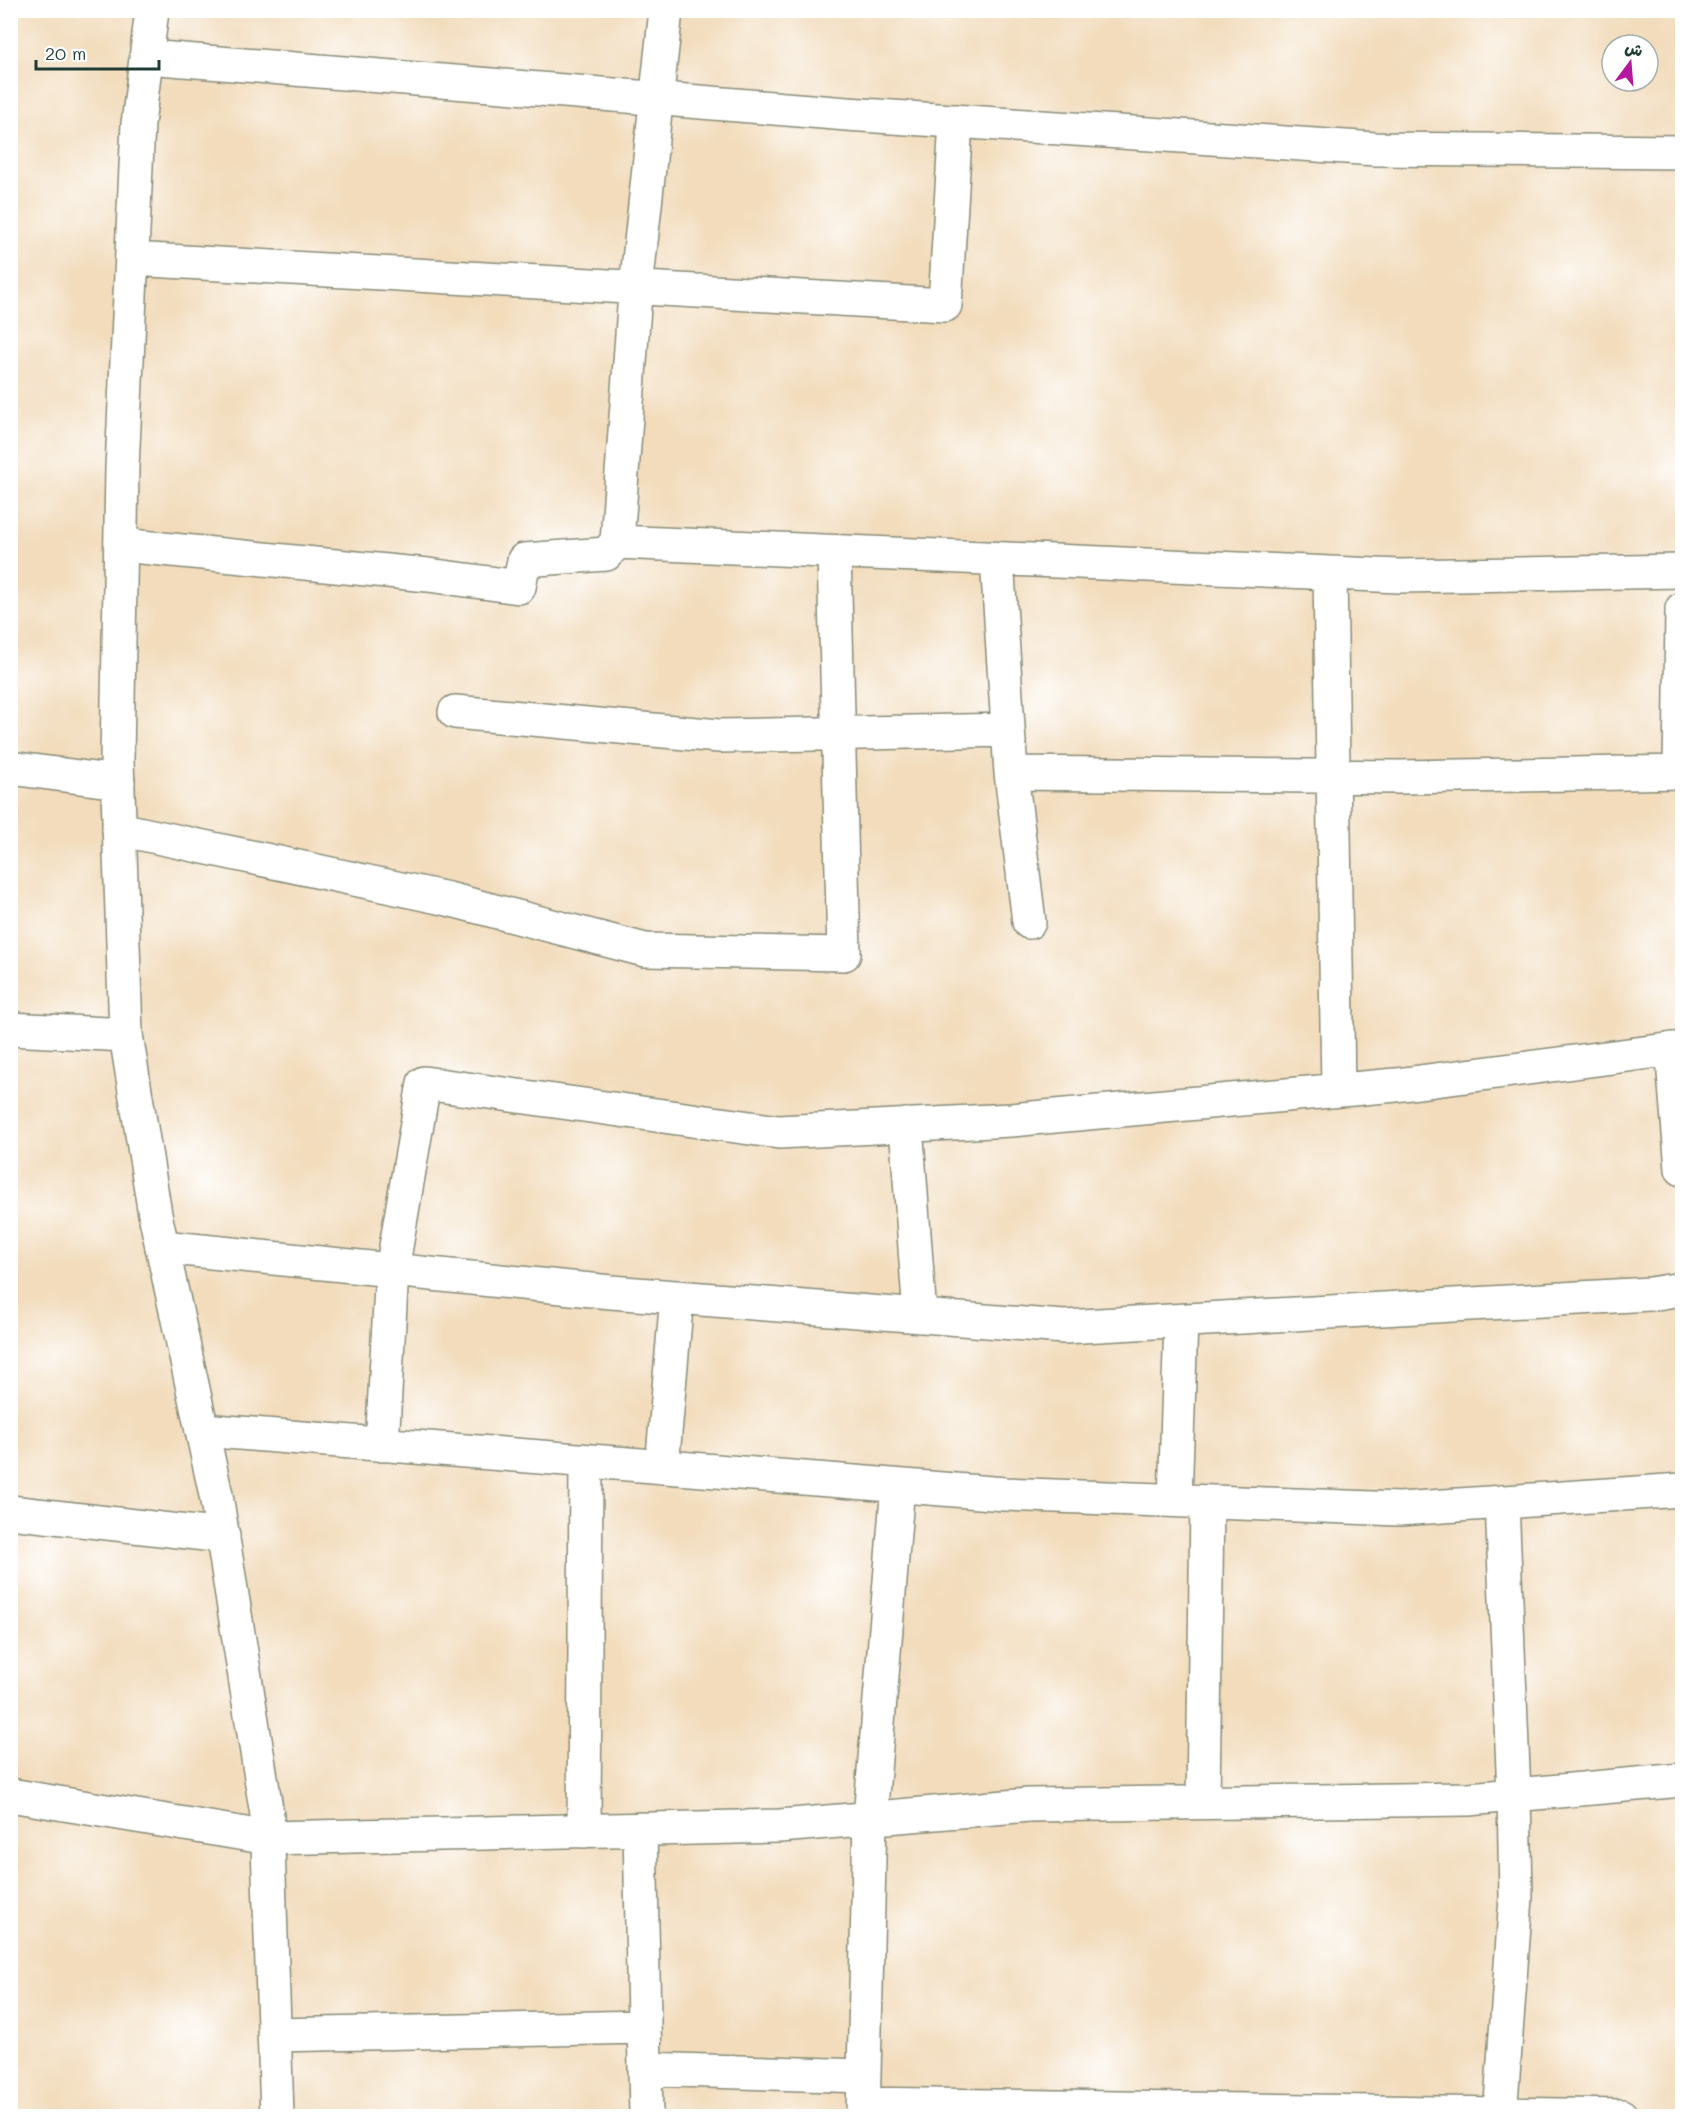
<svg xmlns="http://www.w3.org/2000/svg" width="1693" height="2127" font-family="Mali,'Playpen Sans Arabic',sans-serif">
	<style>
		.lines { fill: none; stroke-linecap: round; stroke-linejoin: round }
		.minor-casing { stroke: #888c78; stroke-width: 36 }
		.secondary-casing { stroke: #888c78; stroke-width: 36 }
		.minor { stroke: #fff; stroke-width: 33 }
		.secondary { stroke: #fff; stroke-width: 33 }
	</style>
	<rect width="100%" height="100%" fill="#fff"/>
	<filter id="ink" filterUnits="userSpaceOnUse"><feTurbulence type="fractalNoise" baseFrequency=".0167" numOctaves="2"/><feDisplacementMap in="SourceGraphic" scale="12" xChannelSelector="R" yChannelSelector="G"/><feConvolveMatrix kernelMatrix="1 2 1 2 8 2 1 2 1" color-interpolation-filters="sRGB"/></filter>
	<filter id="wash" filterUnits="userSpaceOnUse"><feTurbulence type="fractalNoise" baseFrequency=".008" numOctaves="4" result="noise"/><feDisplacementMap in="SourceGraphic" scale="24" xChannelSelector="R" yChannelSelector="G"/><feGaussianBlur stdDeviation="1.35" result="paint"/><feColorMatrix in="noise" values="0 0 0 0 0 0 0 0 0 0 0 0 0 0 0 0 0 1.4 0 .05"/><feComposite in="paint" operator="in"/></filter>
	<g filter="url(#wash)">
		<rect width="100%" height="100%" fill="#f2dcbc"/>
	</g>
	<g filter="url(#ink)">
		<g class="lines">
			<g class="minor-casing">
				<path id="minor" d="M147,57l700,57 529,35 306,3
					M132,259l813,46 11,-184
					M617,542l782,34 283,-5
					M121,545l307,30 91,12 5,-27 82,-6 11,-12 17,-235 32,-297
					M997,559l14,214 18,149
					M1330,573l8,517
					M455,712l264,24 289,-6
					M10,768l108,14
					M1680,772l2,-163
					M1011,773l388,4 283,-5
					M119,829l329,70 197,51 199,4 -10,-402
					M10,1029l116,6
					M1672,1049l10,120
					M906,1125l14,191
					M162,1247l449,45 453,35 586,-33 32,-5
					M202,1430l803,64 394,15 283,-19
					M382,1445l10,-175 32,-187 355,49 232,-12 385,-35 286,-37
					M662,1467l15,-170
					M1175,1500l6,-179
					M10,1512l213,24
					M10,1795l259,43 511,-12 249,-21 440,-6 213,-19
					M1203,1802l4,-300
					M640,1829l6,287
					M584,1831l2,-370
					M275,2035l369,-8
					M645,2069l219,7
					M863,2104l758,12
					M863,2116l7,-298 28,-332
					M1500,2116l16,-219 -2,-102 -12,-293"/>
			</g>
			<g class="secondary-casing">
				<path id="secondary" d="M152,10l-14,114 -16,344 -5,292 9,275 29,179 61,281 51,320 10,301"/>
			</g>
			<use href="#minor" class="minor"/>
			<use href="#secondary" class="secondary"/>
		</g>
	</g>
	<rect width="1693" height="2127" fill="none" stroke="#fff" stroke-width="36"/>
	<g transform="translate(1630 63) rotate(16)"><circle r="28" fill="#ffffff" stroke="#a5b1ae" stroke-width="1.5"/>
	<path d="M0-4.5L10 22L0 15L-10 22Z" fill="#b5179e"/>
	<text y="-9" font-size="16" font-weight="bold" text-anchor="middle" fill="#1f3d34">ش</text>
	</g>
	<path d="M36 60v9h123v-9" fill="none" stroke="#1f3d34" stroke-width="3"/>
	<text x="45" y="60" font-size="18" fill="#1f3d34" stroke="#ffffff" stroke-width="4.5" paint-order="stroke">20 m</text>
</svg>
